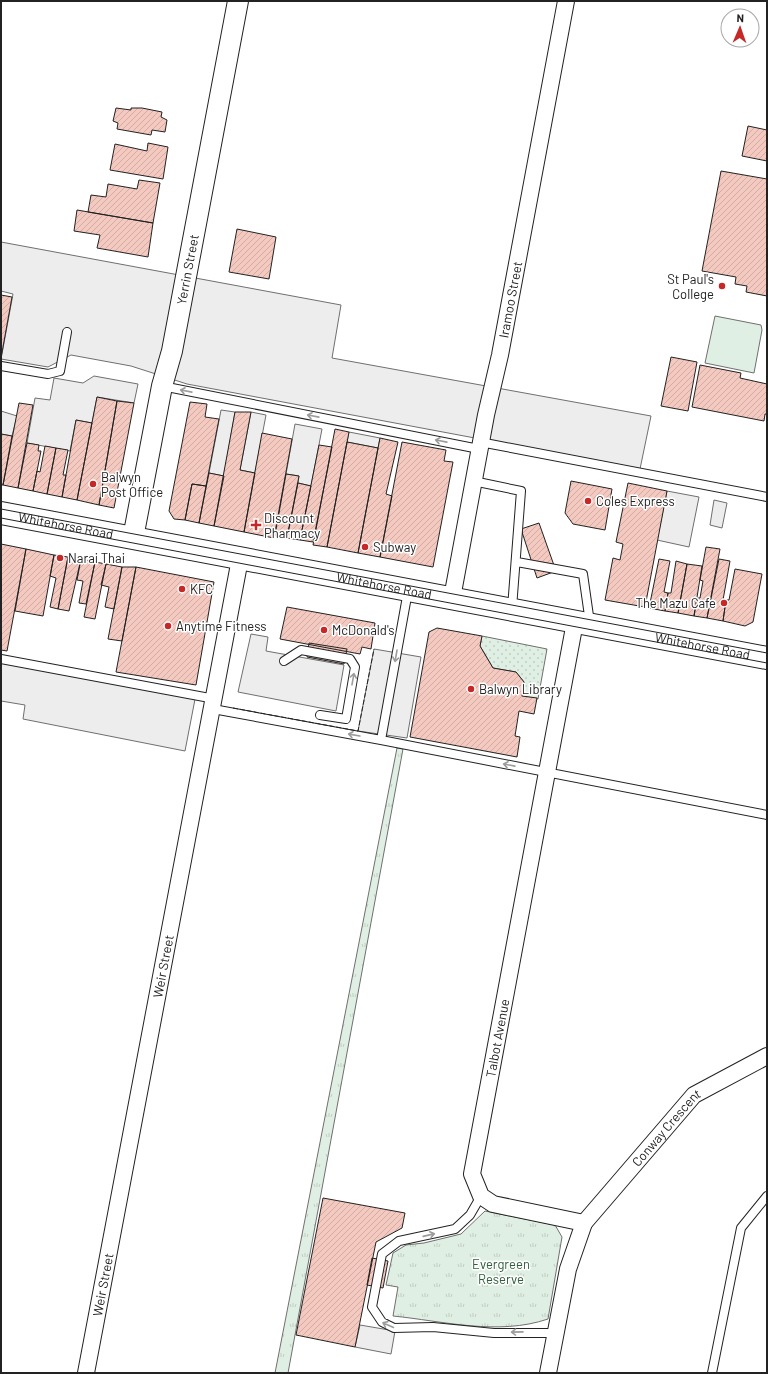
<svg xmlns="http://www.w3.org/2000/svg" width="768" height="1374" font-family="Barlow,sans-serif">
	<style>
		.grass { fill: url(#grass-dots); stroke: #6f6f6f }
		.park { fill: url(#park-tufts); stroke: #6f6f6f }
		.pitch { fill: #e0efe3; stroke: #6f6f6f }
		.parking { fill: #ededed; stroke: #6f6f6f }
		.building { fill: url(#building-hatch); stroke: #222 }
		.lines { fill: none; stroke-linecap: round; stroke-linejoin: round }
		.service-casing { stroke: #222; stroke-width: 10 }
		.minor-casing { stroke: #222; stroke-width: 18 }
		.tertiary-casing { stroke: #222; stroke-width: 22 }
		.primary-casing { stroke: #222; stroke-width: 24 }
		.service { stroke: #fff; stroke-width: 8 }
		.minor { stroke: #fff; stroke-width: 16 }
		.tertiary { stroke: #fff; stroke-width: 20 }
		.primary { stroke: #fff; stroke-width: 22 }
		.tram { stroke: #222; stroke-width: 1 }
		.fence { stroke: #222; stroke-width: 1; stroke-dasharray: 5 2; stroke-linecap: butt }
		.oneway { stroke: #9c9c9c }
		.poi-dot { fill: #c62828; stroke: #fff; stroke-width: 1.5 }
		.labels { text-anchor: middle; stroke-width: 3; stroke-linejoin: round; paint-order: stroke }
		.street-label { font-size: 13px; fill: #222; stroke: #fff }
		.poi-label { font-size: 13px; fill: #222; stroke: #fff; text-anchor: start }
		.park-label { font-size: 13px; fill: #2f5e38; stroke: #fff }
	</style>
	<defs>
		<pattern id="grass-dots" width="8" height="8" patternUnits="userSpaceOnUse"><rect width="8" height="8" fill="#e0efe3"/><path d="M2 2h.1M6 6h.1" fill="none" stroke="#c0cdc2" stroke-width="1.8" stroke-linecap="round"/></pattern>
		<pattern id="park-tufts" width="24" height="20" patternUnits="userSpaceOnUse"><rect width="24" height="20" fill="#e0efe3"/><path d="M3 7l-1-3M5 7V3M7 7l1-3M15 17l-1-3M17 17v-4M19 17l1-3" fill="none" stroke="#c0cdc2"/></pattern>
		<pattern id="building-hatch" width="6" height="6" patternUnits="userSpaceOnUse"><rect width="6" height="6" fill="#f3c9c0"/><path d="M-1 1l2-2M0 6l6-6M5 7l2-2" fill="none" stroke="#d0aca5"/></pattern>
	</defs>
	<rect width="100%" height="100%" fill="#fff"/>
	<path class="grass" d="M482,636l65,13 -9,50 -16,-3 2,-14 -8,-10 -23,-4 -13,-22z"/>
	<path class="park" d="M397,748l6,1 -115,624h-13z
		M485,1211l70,14 7,12 -14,82c-50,17 -105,2 -155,-3l5,-29 -12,-2 7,-32 13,-8 18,-2 37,-9z"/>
	<path class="pitch" d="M715,316l46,9 1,5 -8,43 -49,-10z"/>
	<path class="parking" d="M1,242l340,63 -9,53 319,58 -11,53 -453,-85 -56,-18 -60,-11 -23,12 -47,-8 12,-65 -12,-3z
		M94,376l44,8 -4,19 -37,-6 -5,26 -16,-3 -6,31 -43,-8 8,-45 15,2 4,-22 29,5z
		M221,410l14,2 -11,64 -15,-3z
		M1,411l16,5 -5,20 -11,-2z
		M251,412l15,3 -11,58 -15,-3z
		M295,424l27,5 -11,57 -13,-3 1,-7 -13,-2z
		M349,432l31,6 -2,10 -31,-6z
		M667,491l32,6 -10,50 -32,-7z
		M714,500l13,3 -5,25 -12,-3z
		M251,634l17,3 -2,14 78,14 -8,46 -98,-19z
		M374,649l47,8 -14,81 -49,-7z
		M1,657l195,37 -11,57 -162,-32 2,-14 -24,-4z
		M360,1325l35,6 -4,23 -36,-7z"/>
	<path class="building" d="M116,108l15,2v-2h11l20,4 -1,5 6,3 -2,12 -13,-2 -1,5 -34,-6 1,-6 -5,-2z
		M748,126l19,4v31l-25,-5z
		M148,143l20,4 -5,32 -53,-9 5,-26 32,7z
		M721,171l46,8v117l-21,-4 1,-6 -12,-2 1,-7 -34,-6z
		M139,180l21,3 -7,40 -65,-11 3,-17 15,2 2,-13 29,5z
		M77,210l76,13 -5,34 -51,-9 3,-13 -26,-4z
		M237,229l39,8 -7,42 -40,-7z
		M1,295l11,2 -11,61z
		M671,357l26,5 -9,49 -27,-5z
		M700,365l41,8 -1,5 27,6v30h-2l-1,7 -72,-14z
		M97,397l20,4 -18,104 -22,-5z
		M117,401l17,2 -20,105 -15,-3z
		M190,402l17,2 -2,13 14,2 -13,67 -14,-2 -7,36 -11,-1 -5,-8z
		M19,403l14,2 -15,83 -15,-3z
		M235,412h16l-11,58 15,3 -11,59 -30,-6z
		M76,420l16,3 -15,77 -15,-3z
		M335,429l14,3 -22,115 -14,-2z
		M262,433l30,6 -18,99 -30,-6z
		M1,434l11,2 -9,49h-2z
		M380,438l18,4 -12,52 6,2 -12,61 -22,-4z
		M347,442l31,6 -20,105 -31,-6z
		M402,442l44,8 -2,11 9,1 -20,105 -53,-10z
		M27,443l12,2 -1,6h3l-8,40 -15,-3z
		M319,445l13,2 -19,95 -13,-2z
		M45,446l11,2 -9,46 -14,-3 4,-20 3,1z
		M56,448l12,2 -5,25h3l-4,22 -15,-3z
		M209,473l15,3 -10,50 -15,-3z
		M286,474l13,2 -12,62 -12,-3z
		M571,481l41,8 -7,41 -32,-6 -8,-11z
		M298,483l13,3 -11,54 -13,-2z
		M628,483l39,8 -22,116 -40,-7 8,-42 7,2 3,-16 -7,-2z
		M192,484l14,2 -7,37 -14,-3z
		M539,523l17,48 -19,7 -16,-49z
		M1,544l25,5 -19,102 -6,-1z
		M706,547l14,2 -13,69 -13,-2 3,-18h3l3,-17 -3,-1z
		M26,549l28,6 -11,61 -28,-5z
		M54,555l14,2 -10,52 -8,-2 6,-29 -6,-2z
		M68,557l13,2 -12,52 -11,-2z
		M81,559l14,3 -9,42 -7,-1 4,-22 -6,-1z
		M659,559l11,2 -6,31 4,1 -3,18 -16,-3z
		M719,559l11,2 -7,39h3l-3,21 -16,-3z
		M676,561l11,3 -9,49 -13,-2 3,-18h3z
		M95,562l11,2 -11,55 -11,-2z
		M106,564l16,3 -8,42 -9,-2 4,-20 -8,-2z
		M687,564l15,2 -8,50 -16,-3z
		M122,567h14l-14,74 -14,-2z
		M136,567l78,15 -18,103 -80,-13z
		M735,569l27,5 -9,48 -8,4 -22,-5 3,-21h3z
		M287,607l88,16 -4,26 -9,-2 -2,7 -80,-15z
		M437,628l45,8 -2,10 13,22 23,4 8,10 -2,14 15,2 -3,16 -15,-3 -4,25 5,1 -3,20 -107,-20 19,-105z
		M309,643l38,6 -3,15 -37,-7z
		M323,1198l82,15 -3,15 -26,14 -21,105 -59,-12z
		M372,1258l16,3 -5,27 -16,-3z"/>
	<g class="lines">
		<g class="service-casing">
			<path id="service" d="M1,366l47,8 12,-3 7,-39
				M162,386l317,63
				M480,442l287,55
				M473,481l48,10 -9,117
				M517,562l66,12 7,49
				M1,659l214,40
				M284,661l17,-11 49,9 5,8 -9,52 -26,-4
				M213,709l168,31 386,75
				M381,740l27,-149
				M481,1196l-11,19 -15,14 -56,12 -17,13 -10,53 10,15 12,6 39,-1 61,6h62
				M712,1373l29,-145 26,-32"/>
		</g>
		<g class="minor-casing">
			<g id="minor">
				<path id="s1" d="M452,598l34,-183 14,-60 66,-354"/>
				<path id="s2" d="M584,1223l110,-128 73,-39"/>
				<path id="s3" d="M86,1373l154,-814"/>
				<path id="s4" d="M548,1373l20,-104 16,-46 -91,-19 -12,-8 -9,-22 103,-552"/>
			</g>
		</g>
		<g class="tertiary-casing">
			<g id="tertiary">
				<path id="s5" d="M133,538l29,-152 10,-35 66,-350"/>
			</g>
		</g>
		<g class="primary-casing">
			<g id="primary">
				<path id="s6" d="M1,513l766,145"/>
			</g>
		</g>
		<use href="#service" class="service"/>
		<use href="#minor" class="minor"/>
		<use href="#tertiary" class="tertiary"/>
		<use href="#primary" class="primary"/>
		<path class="tram" d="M1,509l766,144
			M1,518l766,145"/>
		<path class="fence" d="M233,708l125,23 16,-82"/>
	</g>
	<defs><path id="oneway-shaft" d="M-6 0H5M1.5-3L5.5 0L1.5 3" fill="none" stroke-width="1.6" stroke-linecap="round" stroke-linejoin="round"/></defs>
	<g class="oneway">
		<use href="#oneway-shaft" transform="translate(186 391) rotate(-169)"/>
		<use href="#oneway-shaft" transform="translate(313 416) rotate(-169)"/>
		<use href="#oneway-shaft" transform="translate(441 441) rotate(-169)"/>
		<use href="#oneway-shaft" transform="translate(396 656) rotate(100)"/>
		<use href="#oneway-shaft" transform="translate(353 679) rotate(-80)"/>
		<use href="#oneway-shaft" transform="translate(354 735) rotate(-170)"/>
		<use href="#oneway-shaft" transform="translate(509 765) rotate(-169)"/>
		<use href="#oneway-shaft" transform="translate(429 1235) rotate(-13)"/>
		<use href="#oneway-shaft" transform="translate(388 1325) rotate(-156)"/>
		<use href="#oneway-shaft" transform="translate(517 1332) rotate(179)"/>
	</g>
	<g class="poi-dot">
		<circle cx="722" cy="286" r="4"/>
		<circle cx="93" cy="484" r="4"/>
		<circle cx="588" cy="501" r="4"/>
		<path d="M254 519h4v4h4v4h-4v4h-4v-4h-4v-4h4z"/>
		<circle cx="365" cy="547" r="4"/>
		<circle cx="60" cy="558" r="4"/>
		<circle cx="182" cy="589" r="4"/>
		<circle cx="724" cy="603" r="4"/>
		<circle cx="168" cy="626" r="4"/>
		<circle cx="324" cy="630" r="4"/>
		<circle cx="471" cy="689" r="4"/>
	</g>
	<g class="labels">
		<g class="street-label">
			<text dy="5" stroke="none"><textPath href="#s5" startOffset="274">Yerrin Street</textPath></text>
			<text dy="5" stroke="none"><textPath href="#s1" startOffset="304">Iramoo Street</textPath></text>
			<text dy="5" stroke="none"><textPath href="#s6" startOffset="66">Whitehorse Road</textPath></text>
			<text dy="5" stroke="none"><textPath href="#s6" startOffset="390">Whitehorse Road</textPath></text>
			<text dy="5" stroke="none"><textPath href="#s6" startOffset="714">Whitehorse Road</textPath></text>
			<text dy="5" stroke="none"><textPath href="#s3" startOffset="414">Weir Street</textPath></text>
			<text dy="5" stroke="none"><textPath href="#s4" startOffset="424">Talbot Avenue</textPath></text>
			<text dy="5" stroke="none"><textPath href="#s2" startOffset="126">Conway Crescent</textPath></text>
			<text dy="5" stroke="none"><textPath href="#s3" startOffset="90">Weir Street</textPath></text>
		</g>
		<g class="poi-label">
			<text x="714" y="284" text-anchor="end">St Paul's<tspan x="714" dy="15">College</tspan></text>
			<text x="101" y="482">Balwyn<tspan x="101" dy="15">Post Office</tspan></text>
			<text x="596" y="506">Coles Express</text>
			<text x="264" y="523">Discount<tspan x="264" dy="15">Pharmacy</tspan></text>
			<text x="373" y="552">Subway</text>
			<text x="68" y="563">Narai Thai</text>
			<text x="190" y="594">KFC</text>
			<text x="716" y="608" text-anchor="end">The Mazu Cafe</text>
			<text x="176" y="631">Anytime Fitness</text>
			<text x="332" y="635">McDonald's</text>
			<text x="479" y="694">Balwyn Library</text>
		</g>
		<g class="park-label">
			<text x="501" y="1269">Evergreen<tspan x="501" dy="15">Reserve</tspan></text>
		</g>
	</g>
	<rect width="768" height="1374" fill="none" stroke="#222222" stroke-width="4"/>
	<g transform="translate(740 28) rotate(2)"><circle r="19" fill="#ffffff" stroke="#a7a7a7"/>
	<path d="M0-3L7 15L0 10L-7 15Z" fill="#c62828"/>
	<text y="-6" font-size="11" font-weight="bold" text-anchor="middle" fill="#222222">N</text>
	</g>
</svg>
